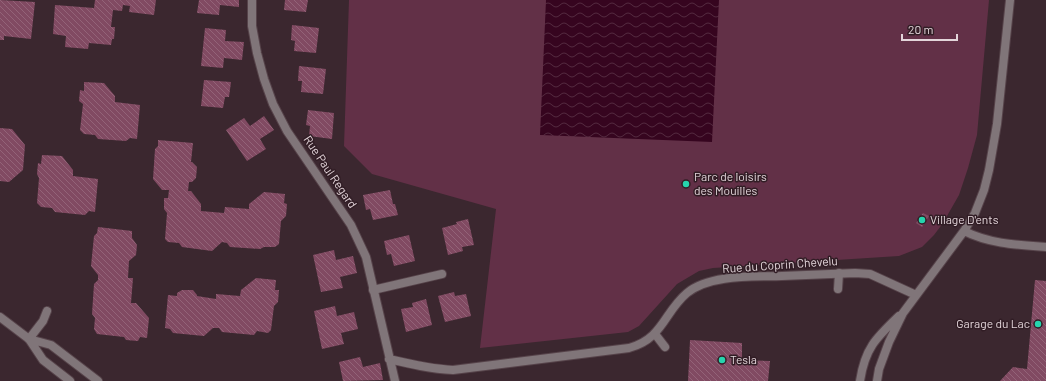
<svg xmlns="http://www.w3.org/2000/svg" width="1046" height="381" font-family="Barlow,sans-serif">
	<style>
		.pitch { fill: #623047 }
		.water { fill: url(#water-waves) }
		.building { fill: url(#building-back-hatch) }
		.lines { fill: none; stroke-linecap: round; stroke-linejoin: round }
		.service-casing { stroke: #56434a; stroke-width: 10 }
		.minor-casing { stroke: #56434a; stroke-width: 10 }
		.tertiary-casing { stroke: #56434a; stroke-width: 10 }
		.service { stroke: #807579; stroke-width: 8 }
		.minor { stroke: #807579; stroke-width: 8 }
		.tertiary { stroke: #807579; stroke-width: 8 }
		.poi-dot { fill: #26d5ae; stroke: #311d25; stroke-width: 1.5 }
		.labels { text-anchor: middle; stroke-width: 3; stroke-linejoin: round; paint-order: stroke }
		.street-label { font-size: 12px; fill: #e3d5da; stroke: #311d25 }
		.poi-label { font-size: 12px; fill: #e3d5da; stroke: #311d25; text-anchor: start }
	</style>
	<defs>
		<pattern id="water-waves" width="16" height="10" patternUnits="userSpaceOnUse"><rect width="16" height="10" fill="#36051f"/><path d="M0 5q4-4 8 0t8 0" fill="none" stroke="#53293f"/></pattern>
		<pattern id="building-back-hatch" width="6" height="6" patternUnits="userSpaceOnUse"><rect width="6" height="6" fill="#814a62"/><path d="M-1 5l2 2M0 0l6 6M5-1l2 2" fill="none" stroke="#936378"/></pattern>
	</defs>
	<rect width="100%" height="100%" fill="#3b272f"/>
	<path class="pitch" d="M349,0h640l-12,135 -9,33 -9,27 -16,28 -9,12 -12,12 -23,9 -186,12 -14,3 -22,13 -38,42 -11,6 -148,16 16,-139 -124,-35 -28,-28z"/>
	<path class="water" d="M546,0h173l-7,142 -172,-7z"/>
	<path class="building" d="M0,0l35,2 -4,37 -27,-3v4h-4z
		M95,0h61l-2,15 -25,-3 1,-6 -7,-1 -1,6 -9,-1 -2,17h4l-1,12h-2l-1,6 -22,-2 -1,6 -23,-2 1,-11 -13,-2 2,-29 39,3z
		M199,0h40v7l-19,-2 -1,10 -22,-2z
		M285,0h23l-2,12 -22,-2z
		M292,25l27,3 -3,25 -22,-2 1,-10 -4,-1z
		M205,28l21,2 -1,11 19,1 -2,18 -18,-2 -1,10 -22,-2z
		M299,66l27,3 -3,25 -22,-2 1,-11h-4z
		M204,80l27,2 -2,15h-4l-2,11 -22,-2z
		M84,82l20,1 11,13v6l25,3 -3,34 -7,-1 -4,3 -28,-2 -3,-4 -11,-1 -4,-4 3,-26 -4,-3 1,-11 4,1z
		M308,110l26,3 -2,26 -23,-3 1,-10 -4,-1z
		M264,116l10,14 -14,9 6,10 -19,12 -21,-31 18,-12 6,8z
		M0,128l12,1 13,16 -2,25 -14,12 -9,-1z
		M158,140l35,3 -2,19h1l5,5 -1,11 -4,4h-3l-1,9h3l10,13v7l23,2 1,-6 24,2v-5l15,-12 21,2 -1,9 3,1 -1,12 -5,5 -2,23 -4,3h-11l-4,2 -30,-2 -3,-4 -5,-1 -10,9 -30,-4 -3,-4 -11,-1 -3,-3 2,-26 -3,-4v-11h4l1,-8h-7l-9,-11 2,-30 3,-3z
		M42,155l20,1 11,14v6l25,3 -3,33 -6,-1 -4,4 -30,-3 -3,-4 -11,-1 -4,-4 2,-25 -2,-4 1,-11 3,1z
		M326,161l4,7 -4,3 -5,-7z
		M390,190l3,14h2l3,11 -25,5 -3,-11 -4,1 -3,-15z
		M923,213l6,3 -7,11 -6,-4z
		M468,219l6,26 -12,2 1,4 -15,4 -6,-27 15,-4 -1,-2z
		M98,227l34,4v7l5,7 -1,10 -7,6 -1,17h5l-2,25h5l13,15 -2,20 -7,-1 -2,4 -12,-1 -2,-3 -27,-3 -3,-5 1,-11 -3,-4 2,-30 4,-4v-5l-7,-9 3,-30 3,-3z
		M409,235l6,26 -21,5 -3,-12 -4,1 -3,-14z
		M334,250l2,10 17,-4 4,17 -17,4 3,11 -22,4 -8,-37z
		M256,278l20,2 -1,10h4l-1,12 -4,4 -3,24 -3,3 -11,-2 -3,4 -32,-3 -3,-4h-6l-9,8 -31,-3 -3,-4 -5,-1 3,-33 9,1v-3l5,-3h11l4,5v1l19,3v-5l24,2 1,-6z
		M1035,280l11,1v100h-46l13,-14 14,2z
		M454,292l1,4 11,-2 5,22 -26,6 -7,-26z
		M426,299l6,26 -26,7 -5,-23 12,-2 -1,-4z
		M335,306l2,10 17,-4 4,17 -17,4 3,11 -22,5 -8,-38z
		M690,340l52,3v17l28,1 -2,20h-80z
		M360,357l3,10 17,-4 3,17 -40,1 -4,-19z"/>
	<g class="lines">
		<g class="service-casing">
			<path id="service" d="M838,289l1,-16
				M373,290l69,-16
				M655,334l10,13
				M29,339l14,-18 4,-10"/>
		</g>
		<g class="minor-casing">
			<path id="minor" d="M252,0v26l5,27 7,26 9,25 14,27 64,94 15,32 29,124
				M964,231c26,13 54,14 82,16
				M389,359c21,5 42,10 64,11l176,-22c34,-9 35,-36 58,-55 23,-19 67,-16 95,-17 24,-1 49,-2 73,-3l15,1 46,21
				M860,381c5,-33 16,-43 39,-65
				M877,381l2,-12 10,-27 14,-29 61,-82 11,-18 9,-23 5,-20 8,-46 13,-124"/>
		</g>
		<g class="tertiary-casing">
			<path id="tertiary" d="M0,317l29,22 14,21 27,21
				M29,339l22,6 47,36"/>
		</g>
		<use href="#service" class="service"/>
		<use href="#minor" class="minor"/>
		<use href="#tertiary" class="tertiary"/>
	</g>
	<g class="poi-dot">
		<circle cx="686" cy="184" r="4"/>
		<circle cx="922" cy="220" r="4"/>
		<circle cx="1038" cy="324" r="4"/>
		<circle cx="722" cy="360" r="4"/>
	</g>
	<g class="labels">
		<g class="street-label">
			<text transform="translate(330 172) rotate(56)" y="4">Rue Paul Regard</text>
			<text transform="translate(780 265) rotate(-4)" y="4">Rue du Coprin Chevelu</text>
		</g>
		<g class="poi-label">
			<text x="694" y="181">Parc de loisirs<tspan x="694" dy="14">des Mouilles</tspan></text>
			<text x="930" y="224">Village D'ents</text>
			<text x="1030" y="328" text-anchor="end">Garage du Lac</text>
			<text x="730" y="364">Tesla</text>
		</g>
	</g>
	<path d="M902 34v6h55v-6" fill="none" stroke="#e3d5da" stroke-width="2"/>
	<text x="908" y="34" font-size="12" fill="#e3d5da" stroke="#311d25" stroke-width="3" paint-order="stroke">20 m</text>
</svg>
